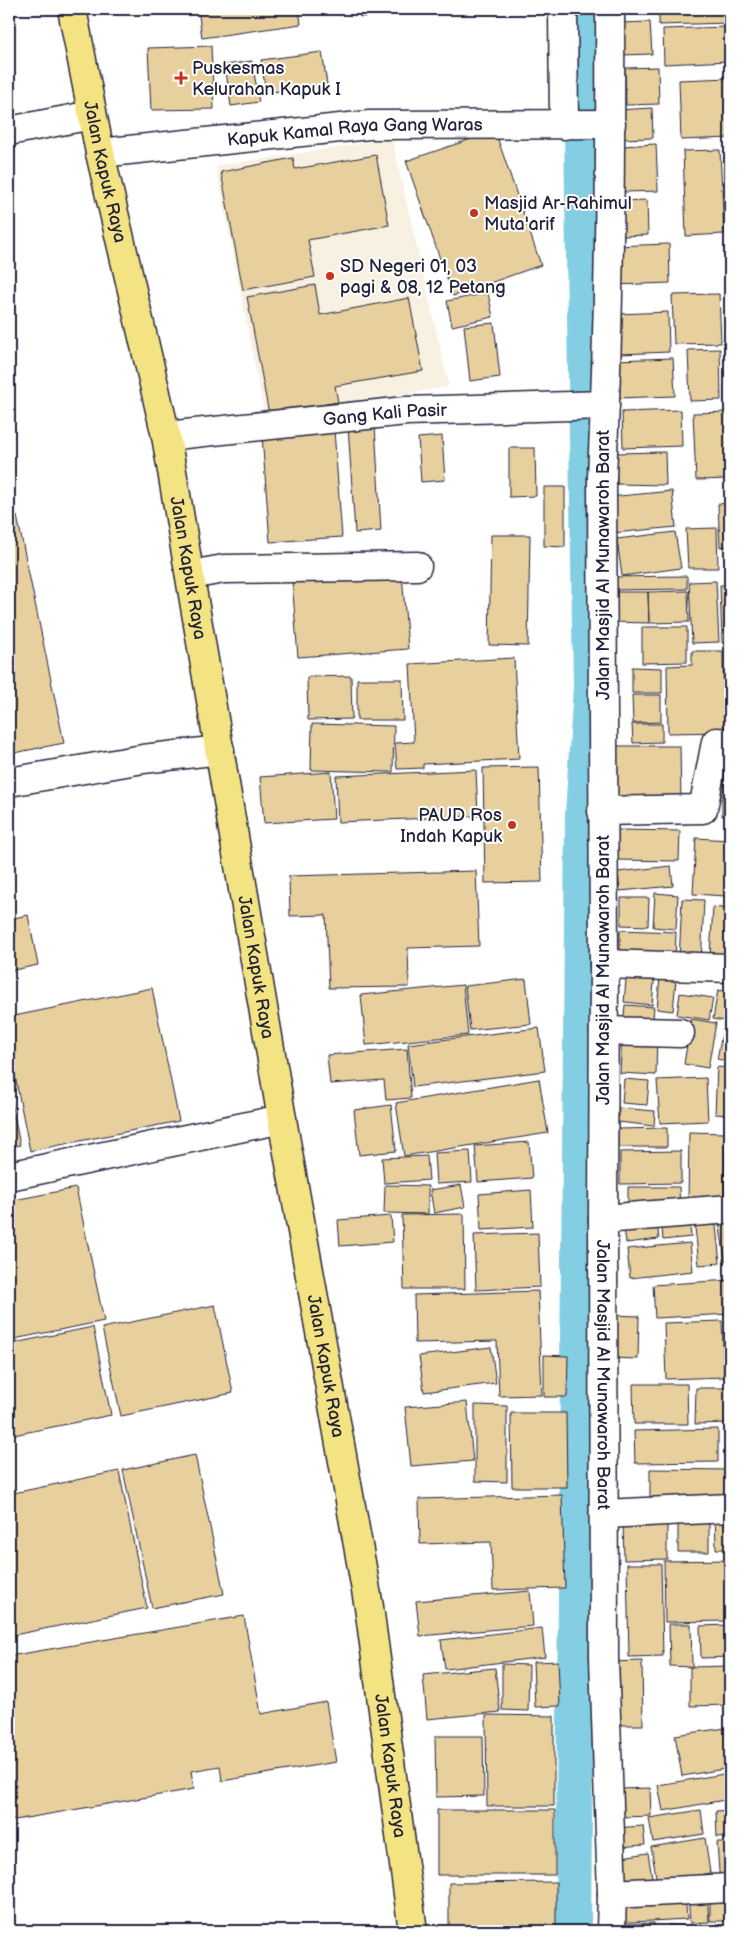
<svg xmlns="http://www.w3.org/2000/svg" width="739" height="1940" font-family="'Balsamiq Sans',sans-serif">
	<style>
		.built { fill: #f8f1e2 }
		.lines { fill: none; stroke-linecap: round; stroke-linejoin: round }
		.canal { stroke: #84cee4; stroke-width: 36 }
		.building { fill: #e8d09e; stroke: #22223b }
		.minor-casing { stroke: #22223b; stroke-width: 31 }
		.major-casing { stroke: #22223b; stroke-width: 31 }
		.minor { stroke: #fff; stroke-width: 28 }
		.major { stroke: #f4e382; stroke-width: 28 }
		.poi-dot { fill: #c8321e; stroke: #fff; stroke-width: 2 }
		.labels { text-anchor: middle; stroke-width: 4; stroke-linejoin: round; paint-order: stroke }
		.poi-label { font-size: 18px; fill: #22223b; stroke: #fff; text-anchor: start }
		.street-label { font-size: 18px; fill: #22223b; stroke: #fff }
	</style>
	<rect width="100%" height="100%" fill="#fff"/>
	<filter id="ink" filterUnits="userSpaceOnUse"><feTurbulence type="fractalNoise" baseFrequency=".02" numOctaves="2"/><feDisplacementMap in="SourceGraphic" scale="10" xChannelSelector="R" yChannelSelector="G"/><feConvolveMatrix kernelMatrix="1 2 1 2 8 2 1 2 1" color-interpolation-filters="sRGB"/></filter>
	<g filter="url(#ink)">
		<path class="built" d="M392,139l57,247 -183,37 -50,-257z"/>
		<g class="lines">
			<path class="canal" d="M573,1931l10,-1116 8,-129 -11,-677"/>
		</g>
		<path class="building" d="M198,9h101l2,15 -99,14z
			M360,9h26v6l-26,2z
			M659,9h71v14l-71,2z
			M650,22l2,32 -30,1 -1,-32z
			M730,27v34l-66,3 -1,-35z
			M211,46l3,63 -63,1 -3,-62z
			M322,52l5,32 -61,9 -5,-33z
			M252,61l7,41 -28,4 -6,-41z
			M658,67l1,37 -33,1 -1,-37z
			M730,78v60l-49,2 -2,-60z
			M652,108l1,30 -35,1 -1,-29z
			M495,131l46,134 -88,31 -47,-135z
			M656,144l2,47 -34,1 -2,-46z
			M720,150l4,84 -38,2 -3,-85z
			M376,155l13,70 -81,15 7,37 -72,13 -22,-118 72,-14 2,11z
			M647,200l1,35 -25,1 -2,-35z
			M669,244l1,39 -56,2 -1,-39z
			M315,285l5,30 89,-17 14,73 -88,15 3,16 -69,12 -22,-117z
			M488,293l5,24 -41,9 -5,-25z
			M719,294l2,49 -47,1 -2,-49z
			M668,312l1,40 -49,2 -2,-40z
			M494,323l6,54 -30,4 -6,-55z
			M720,349l1,51 -31,1 -2,-51z
			M673,358l2,38 -59,2 -1,-38z
			M681,410l1,36 -59,2 -1,-36z
			M730,412v67l-34,1 -3,-67z
			M375,425l6,106 -26,2 -7,-107z
			M334,430l8,107 -72,5 -8,-107z
			M442,436l3,44 -24,2 -3,-44z
			M509,448h26l1,48 -27,1z
			M665,452l1,33 -49,-1 -1,-31z
			M544,487h21v60l-21,-1z
			M672,491l4,36 -63,6 -4,-36z
			M730,503v43l-10,1 -2,-43z
			M17,516l47,227 -55,11v-236z
			M717,528l1,40h-30l-2,-39z
			M675,532l6,36 -59,8 -5,-37z
			M491,535h39l-2,111 -39,-1z
			M402,573l6,76 -110,8 -6,-76z
			M687,576v13l-78,1 -1,-13z
			M716,581l3,61 -27,1 -3,-61z
			M720,585h10v58h-8z
			M688,591l1,31 -40,1 -1,-31z
			M611,592h37l1,31 -38,-1z
			M642,627h45v35l-45,1z
			M692,651h31l1,81 -56,1 -1,-67 25,-1z
			M730,651v31l-3,-30z
			M514,658l5,101 -96,5v4l-26,1 -2,-26 19,-1 -4,-78z
			M632,667l30,1v25h-30z
			M351,676l1,43 -44,1 -1,-43z
			M357,679h45l1,41h-46z
			M727,684h3v43h-4z
			M632,695h29v27l-28,1z
			M312,724l82,2 -1,46 -82,-2z
			M632,724h30v18l-29,1z
			M615,746h65l1,54 -65,1z
			M720,751h10v28h-10z
			M539,767l3,115 -57,1 -2,-115z
			M476,770l2,46 -140,6 -2,-46z
			M331,772l3,47 -70,4 -4,-46z
			M722,784h8v32h-8z
			M617,830l63,1 -1,30 -63,-1z
			M696,838l33,2 -3,56 -33,-2z
			M671,866l2,20 -53,5 -2,-19z
			M730,870v29h-2z
			M476,871l3,75 -71,2 1,39 -80,1 -3,-73 -36,1 -1,-40z
			M655,893l23,2 -2,34 -23,-2z
			M621,898h28l-1,28 -27,-1z
			M682,899l22,1 -3,63 -22,-2z
			M713,907l17,2v48l-20,-1z
			M28,915l10,50 -29,6v-52z
			M620,930l56,2 -1,31 -55,-2z
			M661,967l16,2 -4,42 -16,-2z
			M627,969l28,3 -3,33 -28,-3z
			M526,979l5,45 -61,6 -5,-44z
			M463,985l5,50 -102,10 -5,-50z
			M152,988l27,133 -149,30 -21,-105v-29z
			M718,990l12,2v30l-17,-3z
			M680,993l33,5 -4,22 -32,-5z
			M625,1005l29,2 -2,22 -29,-2z
			M691,1019l25,4 -8,45 -24,-4z
			M539,1028l6,43 -132,16 -5,-43z
			M723,1029l7,1v32l-13,-3z
			M622,1035l35,1 -1,39 -36,-2z
			M407,1049l4,49 -25,2 -2,-20 -54,4 -3,-29z
			M717,1067l13,1v47l-15,-1z
			M706,1078l2,43 -48,2 -3,-43z
			M539,1079l9,54 -144,23 -8,-53z
			M624,1079l25,2 -2,24 -25,-2z
			M9,1089l11,56 -11,2z
			M391,1105l5,46 -37,4 -5,-45z
			M619,1108l36,3 -1,15 -36,-4z
			M667,1128v19h-49v-18z
			M689,1132l36,1 -1,70h-36z
			M529,1142l3,36 -54,4 -3,-36z
			M470,1151l2,31 -36,2 -2,-31z
			M681,1151v32l-61,1v-32z
			M427,1156l2,24 -45,3 -2,-25z
			M385,1185l43,1v28l-44,-1z
			M461,1185l4,22 -31,6 -4,-23z
			M628,1187h51l1,25h-52z
			M76,1188l28,133 -95,19v-139z
			M531,1190l2,37 -52,3 -2,-36z
			M730,1213v47h-5l-7,-46z
			M464,1214l1,75h-61l-2,-74z
			M689,1214l2,23 -28,3 -2,-24z
			M391,1216l2,26 -53,4 -2,-26z
			M656,1216l3,23 -33,4 -3,-23z
			M715,1217l5,46 -21,2 -5,-47z
			M538,1233l2,54 -64,3 -2,-55z
			M690,1243l3,28 -63,7 -3,-29z
			M730,1280v34l-75,4 -2,-33z
			M538,1291l4,104 -43,1 -2,-55 -82,2 -1,-48z
			M215,1305l18,88 -112,23 -19,-88z
			M612,1315l27,1 -1,43 -27,-1z
			M722,1321l2,56 -58,2 -2,-56z
			M93,1327l18,88 -102,21v-92z
			M491,1347l5,36 -72,9 -5,-36z
			M544,1355l24,1 -1,41h-23z
			M633,1384h54l1,40h-54z
			M696,1388h34v35l-35,1z
			M467,1402l6,59 -62,5 -6,-59z
			M475,1405l32,1v76l-32,-1z
			M511,1413h55l1,74h-55z
			M718,1429v33l-83,1 -1,-32z
			M195,1455l29,139 -72,14 -29,-138z
			M650,1469l80,1v36h-80z
			M119,1471l28,137 -138,28v-142z
			M562,1495l3,93 -72,2 -2,-48 -71,2 -1,-45z
			M730,1511v38h-14l-1,-37z
			M678,1513h31v39h-31z
			M623,1522h44v37l-43,1z
			M730,1560v61l-65,1 -1,-61z
			M627,1564h34l2,92 -34,1z
			M530,1591l3,35 -113,10 -4,-35z
			M244,1616l17,98 65,-12 10,60 -114,19 -2,-15 -29,5 3,18 -185,32v-165z
			M669,1624h22l1,43 -22,-1z
			M730,1625v32l-29,1 -1,-32z
			M542,1628l3,29 -100,12 -4,-29z
			M558,1661l2,45 -25,1 -2,-45z
			M642,1661l1,64h-33l-1,-63z
			M502,1664l27,1 -1,46 -26,-1z
			M730,1666v39l-40,1v-39z
			M495,1668l5,44 -73,7 -4,-44z
			M486,1715l68,1v90h-67z
			M726,1728l4,27v13l-48,8 -7,-41z
			M435,1736h48l1,60 -48,1z
			M730,1773v26l-67,12 -5,-26z
			M650,1788l1,28 -29,1 -1,-28z
			M437,1810h118v65h-118z
			M701,1810l3,24 -51,8 -4,-24z
			M730,1810v26l-13,1 -1,-26z
			M643,1826l2,19 -28,2 -2,-19z
			M705,1838l5,35 -53,9 -6,-35z
			M717,1842h13v43l-10,1z
			M648,1853l5,31 -33,5 -5,-31z
			M556,1882v49h-107v-48z
			M685,1893l2,26 -71,4 -1,-26z
			M707,1893l2,29 -19,1 -2,-29z
			M710,1895h20v26h-20z
			M654,1923l1,8h-37v-6z
			M668,1925l27,1v5h-27z
			M730,1928v3h-33v-1z"/>
		<g class="lines">
			<g class="minor-casing">
				<g id="minor">
					<path d="M563,9l1,116"/>
					<path id="s1" d="M610,9c1,156 -1,312 -8,468l2,487 -1,255 1,439 8,236 -1,37"/>
					<path d="M9,131l83,-16"/>
					<path id="s2" d="M100,153l269,-28 242,-1"/>
					<path id="s3" d="M166,436l240,-25 199,-6"/>
					<path d="M190,575l34,-6 193,-3"/>
					<path d="M9,782l134,-23 77,-9"/>
					<path d="M602,811l101,-2 13,-67 14,1"/>
					<path d="M604,964l126,4"/>
					<path d="M604,1031l76,2"/>
					<path d="M9,1176l273,-57"/>
					<path d="M603,1219l127,-10"/>
					<path d="M604,1514l126,-6"/>
					<path d="M612,1894l118,-6"/>
				</g>
			</g>
			<g class="major-casing">
				<g id="major">
					<path id="s4" d="M72,9l28,144 66,283 116,683 87,488 44,324"/>
				</g>
			</g>
			<use href="#minor" class="minor"/>
			<use href="#major" class="major"/>
		</g>
	</g>
	<g class="poi-dot">
		<path d="M178.5 70.5h5v5h5v5h-5v5h-5v-5h-5v-5h5z"/>
		<circle cx="474" cy="213" r="5"/>
		<circle cx="330" cy="276" r="5"/>
		<circle cx="512" cy="825" r="5"/>
	</g>
	<g class="labels">
		<g class="poi-label">
			<text x="192" y="74">Puskesmas<tspan x="192" dy="21">Kelurahan Kapuk I</tspan></text>
			<text x="484" y="209">Masjid Ar-Rahimul<tspan x="484" dy="21">Muta'arif</tspan></text>
			<text x="340" y="272">SD Negeri 01, 03<tspan x="340" dy="21">pagi &amp; 08, 12 Petang</tspan></text>
			<text x="502" y="821" text-anchor="end">PAUD Ros<tspan x="502" dy="21">Indah Kapuk</tspan></text>
		</g>
		<g class="street-label">
			<text dy="6" stroke="none"><textPath href="#s2" startOffset="256">Kapuk Kamal Raya Gang Waras</textPath></text>
			<text dy="6" stroke="none"><textPath href="#s4" startOffset="166">Jalan Kapuk Raya</textPath></text>
			<text dy="6" stroke="none"><textPath href="#s3" startOffset="220">Gang Kali Pasir</textPath></text>
			<text transform="translate(603 565) rotate(-90)" y="6">Jalan Masjid Al Munawaroh Barat</text>
			<text dy="6" stroke="none"><textPath href="#s4" startOffset="571">Jalan Kapuk Raya</textPath></text>
			<text dy="6" stroke="none"><textPath href="#s4" startOffset="976">Jalan Kapuk Raya</textPath></text>
			<text transform="translate(603 970) rotate(-90)" y="6">Jalan Masjid Al Munawaroh Barat</text>
			<text dy="6" stroke="none"><textPath href="#s4" startOffset="1381">Jalan Kapuk Raya</textPath></text>
			<text dy="6" stroke="none"><textPath href="#s1" startOffset="1366">Jalan Masjid Al Munawaroh Barat</textPath></text>
			<text dy="6" stroke="none"><textPath href="#s4" startOffset="1786">Jalan Kapuk Raya</textPath></text>
		</g>
	</g>
	<rect width="739" height="1940" fill="none" stroke="#fff" stroke-width="30"/>
	<rect x="15" y="15" width="709" height="1910" fill="none" stroke="#22223b" stroke-width="2" filter="url(#ink)"/>
</svg>
